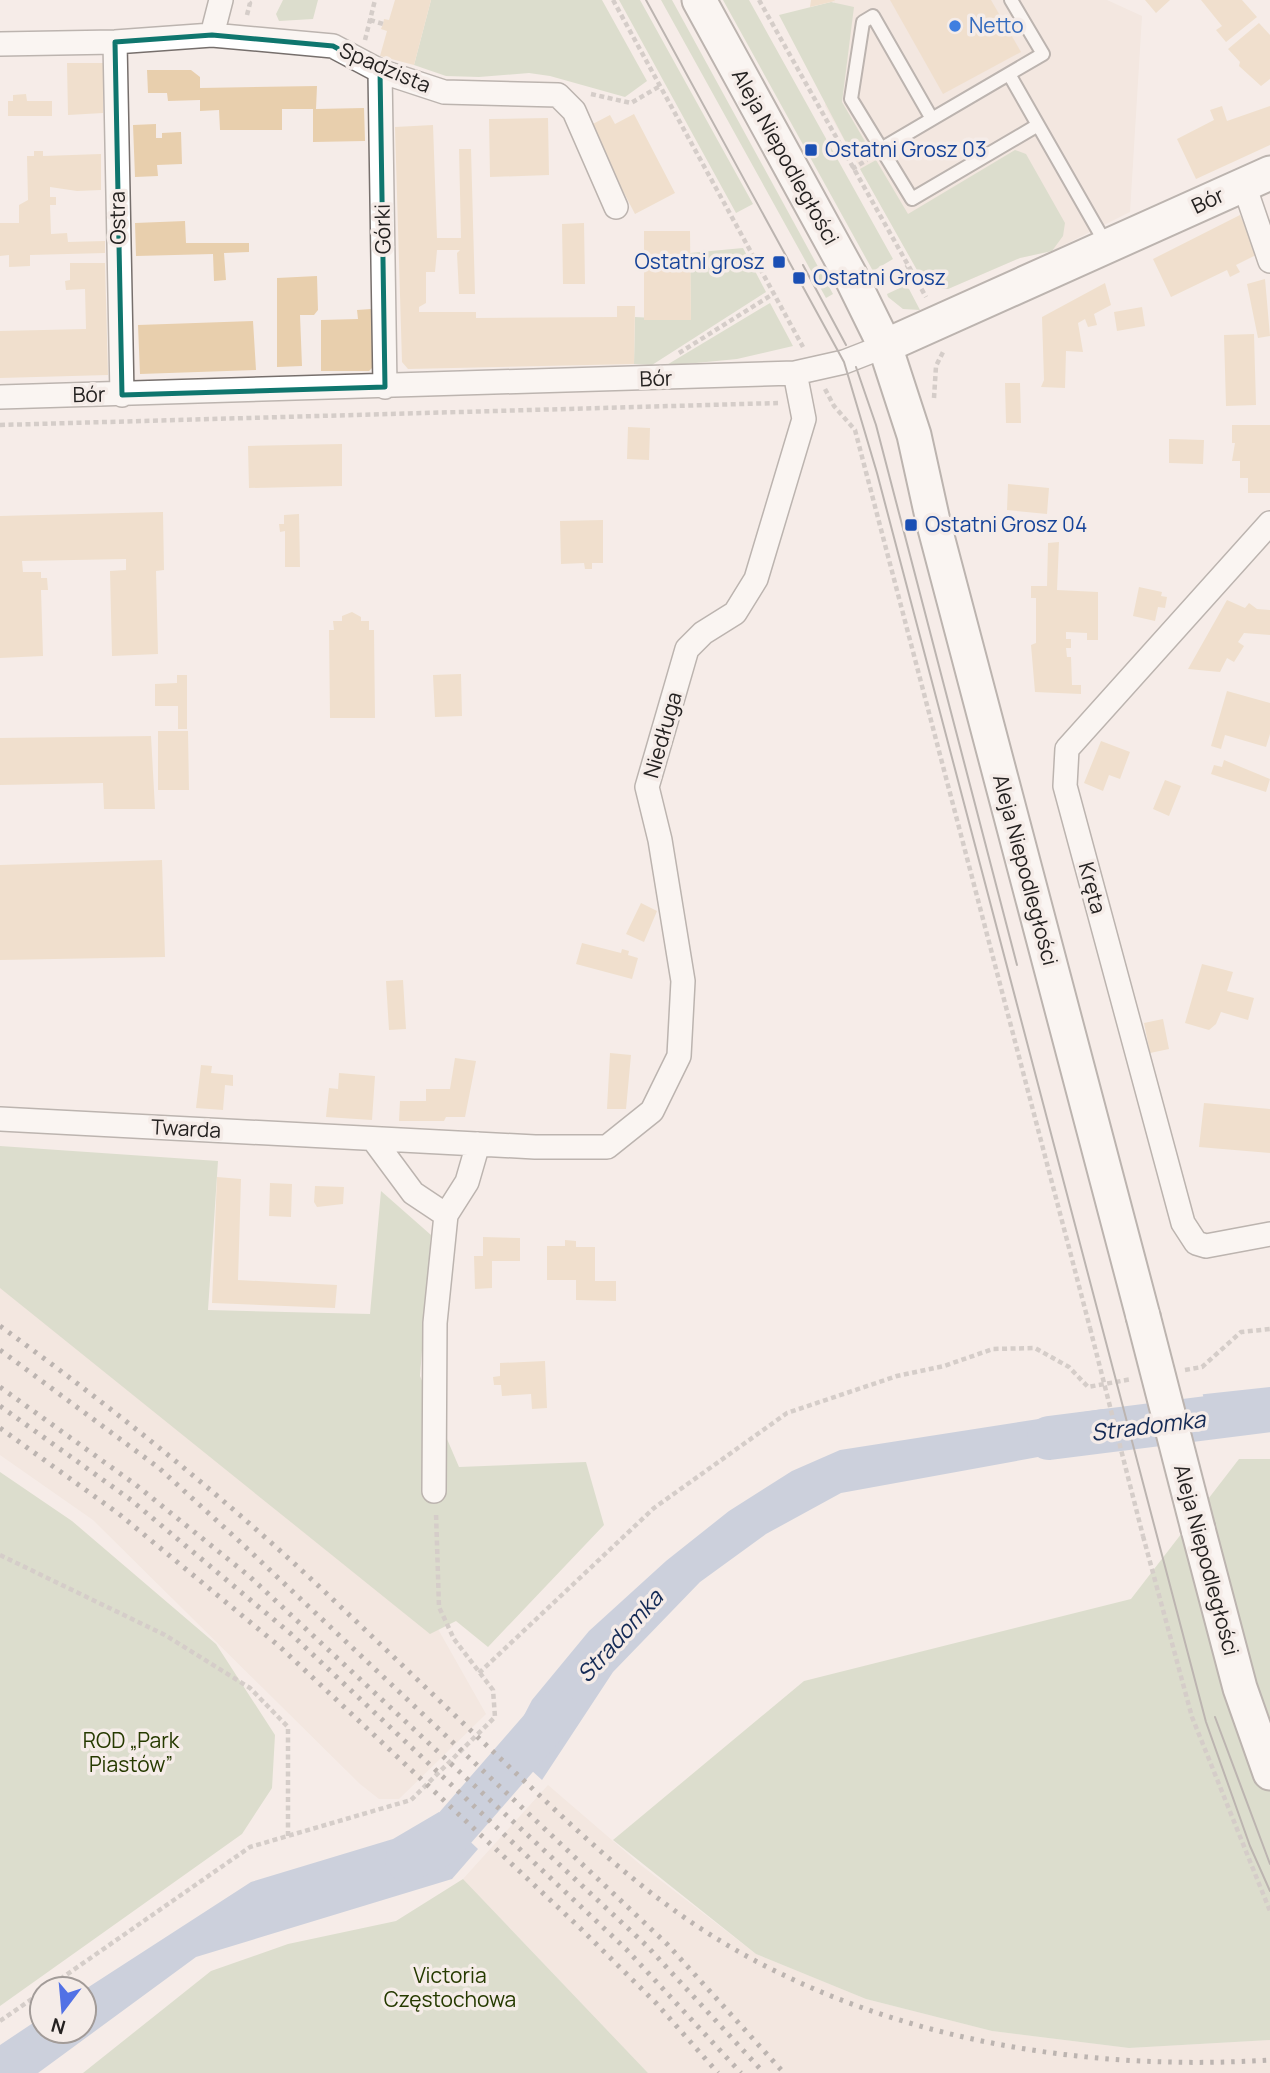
<svg xmlns="http://www.w3.org/2000/svg" width="1270" height="2073" font-family="Manrope,sans-serif">
	<style>
		.built { fill: #efdfd7 }
		.green { fill: #bdcaad }
		.water { fill: #9aadcf }
		.pier { fill: #f5ece8 }
		.lines { fill: none; stroke-linecap: round; stroke-linejoin: round }
		.river { stroke: #9aadcf; stroke-width: 44 }
		.building { fill: #e8cfad }
		.lane-casing { stroke: #766f6c; stroke-width: 16 }
		.street-casing { stroke: #766f6c; stroke-width: 26 }
		.secondary-casing { stroke: #766f6c; stroke-width: 37 }
		.path { stroke: #ada6a4; stroke-width: 4.5; stroke-dasharray: 5 3.5; stroke-linecap: butt }
		.lane { stroke: #fff; stroke-width: 12 }
		.street { stroke: #fff; stroke-width: 23 }
		.secondary { stroke: #fff; stroke-width: 33 }
		.tram { stroke: #75706e; stroke-width: 2 }
		.rail { stroke: #75706e; stroke-width: 5; stroke-dasharray: 3.5 7; stroke-linecap: butt }
		.secondary-bridge-casing { stroke: #766f6c; stroke-width: 37; stroke-linecap: butt }
		.path-bridge { stroke: #ada6a4; stroke-width: 4.5; stroke-dasharray: 5 3.5; stroke-linecap: butt }
		.secondary-bridge { stroke: #fff; stroke-width: 33 }
		.marked { fill: none; stroke: #0f766e; stroke-width: 5; stroke-linejoin: round }
		.shop-dot { fill: #3f7fe0; stroke: #f5ece8; stroke-width: 2.5 }
		.transit-dot { fill: #1a4fb4; stroke: #f5ece8; stroke-width: 2.5 }
		.labels { text-anchor: middle; stroke-width: 7; stroke-linejoin: round; paint-order: stroke }
		.shop-label { font-size: 21px; fill: #366cbe; stroke: #f5ece8; text-anchor: start }
		.street-label { font-size: 21px; fill: #252221; stroke: #f5ece8 }
		.transit-label { font-size: 21px; fill: #164399; stroke: #f5ece8; text-anchor: start }
		.park-label { font-size: 21px; fill: #263a00; stroke: #f5ece8 }
		.water-label { font-size: 23px; font-style: italic; fill: #142a55; stroke: #f5ece8 }
	</style>
	<rect width="100%" height="100%" fill="#f5ece8"/>
	<path class="built" d="M834,0h273l35,16 -12,196 -78,39 -32,7 -72,31 -22,-3 -101,-180z
		M0,1275l421,324 65,115 -87,85h-20l-19,-15 -267,-264 -93,-65z
		M548,1785l94,81 114,88 110,45 126,32 137,17 141,-8v33h-622l-185,-194z"/>
	<path class="green" d="M283,0h35l-5,19 -34,2 -3,-7z
		M431,0h171l45,81 -22,16 -75,-21 -21,-3 -50,4 -33,-1 -32,-11z
		M619,0h21l113,204 -17,9z
		M661,0h11l161,294 -7,4z
		M723,0h26l144,259 -20,12z
		M831,2l23,5 -12,95 28,48 -16,8 -75,-143z
		M1015,150l11,4 39,69 -2,13 -11,15 -32,7 -72,31 -22,-3 -66,-117 16,-9 32,54z
		M743,248l23,44 -114,73 -18,-1 1,-47 56,3 -1,-67z
		M904,286l5,3 11,21 -17,-1 -15,-12 -1,-3z
		M770,303l23,43 -56,13 -72,7z
		M0,1146l218,15 -10,149 162,4 11,-123 50,44 -11,141 39,91 127,-5 18,63 -116,122 -32,-26 -26,13 -430,-346z
		M1239,1459h31v581l-141,8 -137,-17 -126,-32 -110,-45 -143,-114 191,-159 327,-82z
		M0,1472l72,49 144,123 59,91 -3,53 -30,46 -242,172z
		M463,1879l185,194h-565l128,-102 77,-27 108,-23z"/>
	<path class="water" d="M1270,1387v44l-63,6 -11,-42z
		M1103,1409l7,35 -269,49 -75,41 -66,48 -87,90 -71,108 -35,-32 25,-48 57,-69 77,-70 63,-50 63,-40 48,-21z
		M439,1812l39,37 -26,30 -256,78 -158,116h-38v-28l42,-28v14h42v-41l167,-108 142,-43z"/>
	<path class="pier" d="M1202,1391l11,49 -9,-1 -11,-43 1,-4z"/>
	<g class="lines">
		<path class="river" d="M1049,1438l221,-28
			M407,1860l33,-15 116,-133"/>
	</g>
	<path class="building" d="M395,0h36l-17,65 -34,-9 7,-25 -6,-2 2,-5 1,-5 5,1z
		M811,0h23l1,1 -25,6z
		M890,0h101l30,52 -78,42z
		M1145,0h25l-14,13z
		M1201,0h41l15,17 -31,25 -10,-12 6,-4z
		M1259,23l11,12v44l-9,7 -22,-20 1,-4 -12,-13z
		M67,63h36v50l-35,2z
		M147,70h44l9,7v11l117,-2 -1,23 48,-1 1,33 -52,1v-33h-31v21h-62l-1,-20 -19,1v-11l-32,1 -1,-8h-19z
		M26,94l1,7h25v15h-44v-15h5v-6z
		M1222,106l5,15 43,-15v39l-74,34 -19,-40 37,-19 -4,-10z
		M634,114l41,79 -40,21 -46,-88 21,-11 5,9z
		M548,118l1,57 -59,2 -1,-58z
		M156,124v14h6v-5l19,-1 1,32 -25,1 1,11 -23,1 -2,-52z
		M433,125l4,113h24l-2,-89h12l4,145h-16l-2,-41 3,-3h-23l-2,22h-9v31l-7,4v5h57v6l141,-1v-11h18l-1,58 -226,5 -6,-7 -7,-235z
		M34,151h9v5l58,-2v36l-24,1 -27,-4v10h6v8h-6l1,29 16,-1 1,9 37,-1v12l-75,2v11l-21,1v-12l-9,1v-33h19v-18l9,-5 -1,-44h7z
		M1240,215l18,39 -22,11 4,7 -10,5 -3,-7 -56,27 -18,-38z
		M185,221l1,22h63v9l-25,1 2,27 -12,1 -1,-27 -77,2 -1,-33z
		M584,223l1,61h-22l-1,-60z
		M644,231h46l1,89h-47z
		M70,263h35l3,112 -108,3v-47l86,-2 -1,-40 -19,1 -1,-9 5,-1z
		M317,276l1,34 -4,5h-14l2,51 -25,1v-89z
		M1265,279l5,57 -12,2 -11,-54z
		M1105,283l6,22 -17,9 3,11 -9,2 -3,-8 -7,4 5,29 -17,-1 -1,37 -24,-1 3,-7 -2,-63z
		M1142,307l3,19 -28,5 -3,-19z
		M371,309v11h3v46l-5,5h-48v-51l37,-1 -1,-9z
		M253,321l3,49 -116,4 -2,-49z
		M1254,334l2,71 -30,1 -2,-71z
		M1005,383h15l1,40h-15z
		M1232,425h38v68h-22v-15h-8v-17h-8l3,-18h-3z
		M628,427l22,1 -1,32 -22,-1z
		M1169,439l35,1 -1,24 -34,-1z
		M342,444v42l-93,2 -1,-42z
		M1008,484l41,4 -2,26 -40,-4z
		M163,512l1,58 -8,1 2,83 -46,2 -2,-85 16,-1v-11l-104,2 1,11h18v6h6l1,12h-7l2,66 -43,2v-142z
		M299,514l1,53h-15v-36l-5,1 -1,-8h5v-9z
		M603,520v43h-11v6h-7l-1,-6 -23,1 -1,-43z
		M1059,542l-2,48 41,2v48h-11v-7l-21,-1v7h5v9h-5l1,9h4l1,28h9v9l-46,-2 -4,-47 5,-2v-45h-5v-12h16l1,-43z
		M1139,587l23,5 -1,4 6,1 -2,11 -7,-1 -3,14 -22,-5z
		M1227,600l18,8 4,-5 8,6 13,1v25l-26,-2 -6,9 6,4 -10,16 -7,-4 -7,14 -32,-3z
		M352,612l9,5v4h8v9h5l1,88h-45l-1,-88h5l-1,-9h9v-5z
		M461,674l1,42 -27,1 -2,-42z
		M177,675h10v54h-9v-23h-23v-22l22,-1z
		M1227,691l43,12v31l-4,13 -41,-12 -4,14 -10,-3z
		M158,731h30l1,59h-31z
		M151,736l4,73h-51l-1,-26 -103,2v-47z
		M1101,741l29,11 -10,27 -11,-4 -6,16 -19,-8z
		M1224,760l46,19 -4,13 -55,-18 3,-9 8,2z
		M1165,780l16,6 -12,30 -16,-7z
		M162,860l3,97 -165,3v-95z
		M641,903l16,8 -13,31 -18,-8z
		M582,943l39,10 1,-4 7,2 -1,4 10,3 -6,21 -56,-15z
		M1202,964l31,8 -6,19 27,7 -6,22 -27,-8 -5,12 -7,6 -24,-7z
		M403,980l3,49 -17,1 -3,-49z
		M1163,1019l6,30 -19,4 -6,-30z
		M610,1053l21,2 -5,54h-19z
		M455,1058l21,3 -11,56h-19l-2,4h-45l1,-20h26v-12h24z
		M201,1065l11,1 -1,7 22,2v11l-8,-1 -2,25 -27,-2z
		M339,1073l36,3 -3,44 -46,-3 3,-29 9,1z
		M1204,1103l66,6v44l-71,-6z
		M217,1177l24,2 -3,101 99,5 -2,23 -123,-5z
		M270,1183l22,1 -1,33 -22,-1z
		M315,1186l29,1 -1,17 -26,3 -3,-5z
		M483,1237l37,1v23h-28v27l-17,1 -1,-33h9z
		M565,1240l11,1v6h19v34h21v20l-40,-1v-20h-29v-34h18z
		M545,1361l2,47 -15,1 -1,-15 -29,2 -1,-11h-7l-1,-8 7,-1v-13z"/>
	<g class="lines">
		<g class="lane-casing">
			<path id="lane" d="M1009,74l29,51 -126,74 -61,-100 12,-77 10,-6 59,103 111,-65 -32,-54
				M1038,125l68,119
				M881,149l51,-30"/>
		</g>
		<g class="street-casing">
			<path id="street" d="M212,35l9,-35
				M115,42l7,353
				M0,44l115,-2 97,-7 121,11 47,25 64,21 114,3 16,16 42,96
				M380,71l5,316
				M1244,185l26,76
				M0,397l795,-24 49,-11 41,-16
				M1270,523l-203,226 -2,37 118,437 13,20 10,3 64,-12
				M0,1119l535,28h72l45,-36 27,-55 4,-75 -23,-141 -13,-53 40,-138 16,-16 32,-20 21,-34 48,-160 -9,-46
				M373,1139l40,54 33,22
				M434,1491l1,-168 11,-108 21,-33 11,-38"/>
		</g>
		<g class="secondary-casing">
			<path id="secondary" d="M699,0l151,275 35,71 29,89 19,86 210,795
				M885,346l385,-173
				M1198,1529l42,159 30,85"/>
		</g>
		<path class="path" d="M613,0l190,347
			M759,0l167,297
			M247,15l3,-12 -3,-3
			M370,20l13,4
			M365,40l10,-40
			M591,94l40,9 29,-17
			M852,169l15,-9
			M884,281l23,-14
			M679,353l94,-59
			M825,389l9,17 21,24 235,898
			M934,398l2,-32 8,-16
			M0,425l778,-22
			M1185,1370l17,-3 39,-35 29,-3
			M1143,1536l49,181 78,194
			M0,1555l165,80 85,53 38,39v109
			M479,1673l175,-165 133,-95 110,-37 47,-10 49,-17 42,-1 34,19 19,20 44,-8
			M46,1989l204,-142 161,-47 84,-83 -2,-27 -39,-51 -15,-32 -3,-94
			M0,2021l42,-29"/>
		<use href="#lane" class="lane"/>
		<use href="#street" class="street"/>
		<use href="#secondary" class="secondary"/>
		<path class="tram" d="M646,0l198,362 33,111 329,1249 44,124 20,45
			M803,265l43,80
			M856,367l20,58 141,540
			M1215,1717l55,147"/>
		<path class="rail" d="M0,1326c114,83 223,170 325,266 65,61 129,123 194,184 54,51 108,102 169,144 166,114 382,153 582,140
			M0,1350l159,118 79,72 430,405 116,128
			M0,1387l136,98 113,91 398,370 117,127
			M0,1406l131,94 160,134 335,315 115,124
			M0,1428l119,86 160,132 300,281 77,76 62,70"/>
		<g class="secondary-bridge-casing">
			<path id="secondary-bridge" d="M1143,1316l55,213"/>
		</g>
		<path class="path-bridge" d="M1090,1328l53,208"/>
		<use href="#secondary-bridge" class="secondary-bridge"/>
	</g>
	<path d="M0 0H1270V2073H0ZM212,35l121,11 47,25 5,316 -263,8 -7,-353z" fill="#f5ece8" fill-opacity=".55" fill-rule="evenodd"/>
	<path class="marked" d="M212,35l121,11 47,25 5,316 -263,8 -7,-353z"/>
	<circle class="shop-dot" cx="955" cy="26" r="7"/>
	<g class="transit-dot">
		<rect x="804" y="143" width="14" height="14" rx="3.5"/>
		<rect x="772" y="255" width="14" height="14" rx="3.5"/>
		<rect x="792" y="271" width="14" height="14" rx="3.5"/>
		<rect x="904" y="518" width="14" height="14" rx="3.5"/>
	</g>
	<g class="labels">
		<g class="shop-label">
			<text x="969" y="33">Netto</text>
		</g>
		<g class="street-label">
			<text transform="translate(385 68) rotate(23)" y="7">Spadzista</text>
			<text transform="translate(785 157) rotate(61)" y="7">Aleja Niepodległości</text>
			<text transform="translate(1208 201) rotate(-25)" y="7">Bór</text>
			<text transform="translate(118 218) rotate(-91)" y="7">Ostra</text>
			<text transform="translate(383 229) rotate(-91)" y="7">Górki</text>
			<text transform="translate(656 379) rotate(-2)" y="7">Bór</text>
			<text transform="translate(89 395) rotate(-1)" y="7">Bór</text>
			<text transform="translate(663 735) rotate(-74)" y="7">Niedługa</text>
			<text transform="translate(1025 870) rotate(75)" y="7">Aleja Niepodległości</text>
			<text transform="translate(1092 888) rotate(75)" y="7">Kręta</text>
			<text transform="translate(186 1129) rotate(3)" y="7">Twarda</text>
			<text transform="translate(1206 1560) rotate(75)" y="7">Aleja Niepodległości</text>
		</g>
		<g class="transit-label">
			<text x="825" y="157">Ostatni Grosz 03</text>
			<text x="765" y="269" text-anchor="end">Ostatni grosz</text>
			<text x="813" y="285">Ostatni Grosz</text>
			<text x="925" y="532">Ostatni Grosz 04</text>
		</g>
		<g class="park-label">
			<text x="131" y="1748">ROD „Park<tspan x="131" dy="24">Piastów”</tspan></text>
			<text x="450" y="1983">Victoria<tspan x="450" dy="24">Częstochowa</tspan></text>
		</g>
		<g class="water-label">
			<text transform="translate(1148 1426) rotate(-7)" y="8">Stradomka</text>
			<text transform="translate(620 1636) rotate(-48)" y="8">Stradomka</text>
		</g>
	</g>
	<g transform="translate(63 2010) rotate(196)"><circle r="33" fill="#f5ece8" stroke="#a29b98" stroke-width="2"/>
	<path d="M0-5L12 26L0 18L-12 26Z" fill="#5271e5"/>
	<text y="-10" font-size="19" font-weight="bold" text-anchor="middle" fill="#252221">N</text>
	</g>
</svg>
